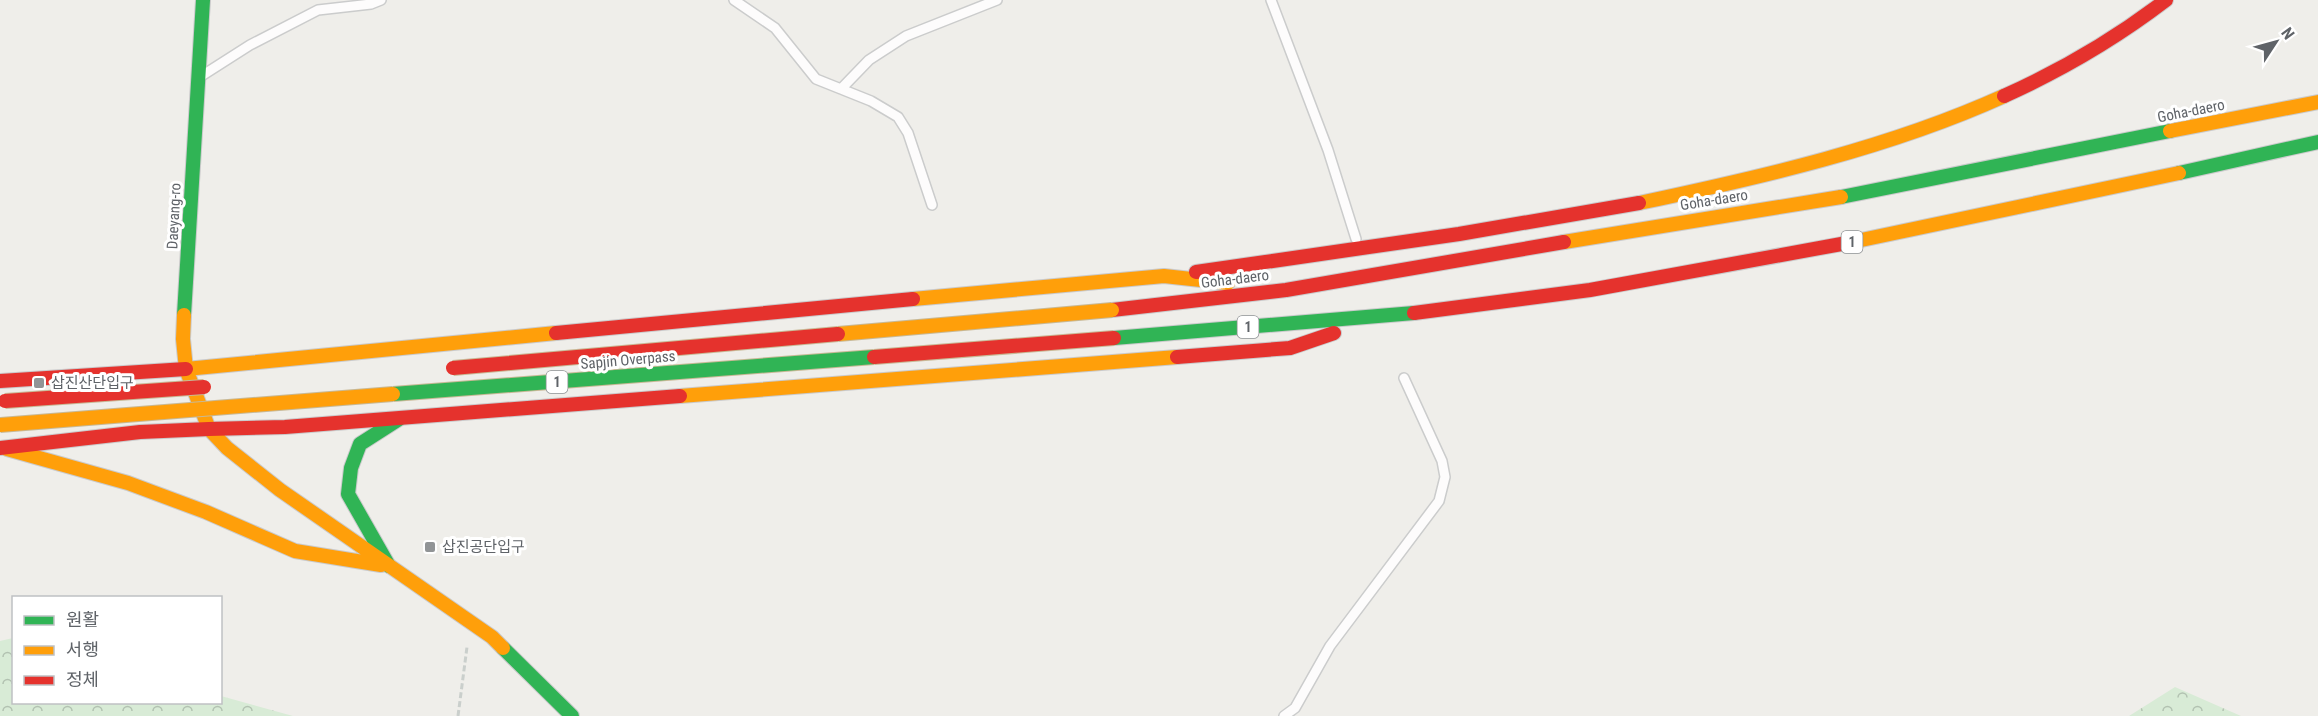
<svg xmlns="http://www.w3.org/2000/svg" width="2318" height="716" font-family="'Roboto Condensed','Noto Sans KR',sans-serif">
	<style>
		.forest { fill: url(#forest-crowns) }
		.lines { fill: none; stroke-linecap: round; stroke-linejoin: round }
		.lane-casing { stroke: #cbcccc; stroke-width: 12 }
		.fast-casing { stroke: #cacacb; stroke-width: 16 }
		.slow-casing { stroke: #cacacb; stroke-width: 16 }
		.jam-casing { stroke: #cacacb; stroke-width: 16 }
		.path { stroke: #cacfcc; stroke-width: 3; stroke-dasharray: 6 3; stroke-linecap: butt }
		.lane { stroke: #fdfcfc; stroke-width: 9 }
		.fast { stroke: #30b455; stroke-width: 14 }
		.slow { stroke: #ff9f0a; stroke-width: 14 }
		.jam { stroke: #e5322d; stroke-width: 14 }
		.fast-bridge-casing { stroke: #c8b996; stroke-width: 16; stroke-linecap: butt }
		.slow-bridge-casing { stroke: #c8b996; stroke-width: 16; stroke-linecap: butt }
		.jam-bridge-casing { stroke: #c8b996; stroke-width: 16; stroke-linecap: butt }
		.fast-bridge { stroke: #30b455; stroke-width: 14 }
		.slow-bridge { stroke: #ff9f0a; stroke-width: 14 }
		.jam-bridge { stroke: #e5322d; stroke-width: 14 }
		.poi-dot { fill: #919496; stroke: #fff; stroke-width: 2 }
		.labels { text-anchor: middle; stroke-width: 6; stroke-linejoin: round; paint-order: stroke }
		.shield { fill: #fff; stroke: #8f9295; stroke-width: 1.5 }
		.shield-label { font-size: 14px; font-weight: bold; fill: #5f6368 }
		.street-label { font-size: 15px; fill: #5f6368; stroke: #fff }
		.poi-label { font-size: 15px; fill: #5f6368; stroke: #fff; text-anchor: start }
	</style>
	<defs>
		<pattern id="forest-crowns" width="20" height="18" patternUnits="userSpaceOnUse" patternTransform="scale(1.5)"><rect width="20" height="18" fill="#d8ebd6"/><path d="M2 6a3 3 0 1 1 6 0M12 15a3 3 0 1 1 6 0" fill="none" stroke="#b2c2b1"/></pattern>
	</defs>
	<rect width="100%" height="100%" fill="#efeeea"/>
	<path class="forest" d="M13,638l1,64h206l1,-6 72,20h-293v-75z
		M2175,687l66,29h-112z"/>
	<g class="lines">
		<g class="lane-casing">
			<path id="lane" d="M734,0l41,28 41,51 55,22 27,16 10,16 24,72
				M1271,0l57,150 28,89
				M203,75l47,-30 68,-35 53,-6 10,-4
				M841,89l28,-29 37,-24 91,-36
				M1284,716l11,-8 35,-62 109,-145 6,-24 -3,-16 -38,-83"/>
		</g>
		<g class="fast-casing">
			<path id="fast" d="M2179,173l139,-31
				M1841,197l329,-66
				M184,315l19,-315
				M1114,338l300,-25
				M389,566l-41,-72 3,-26 9,-24 39,-25
				M503,648l69,68"/>
		</g>
		<g class="slow-casing">
			<path id="slow" d="M2170,131l148,-29
				M1639,203c123,-26 250,-55 365,-107
				M1564,242l277,-45
				M1847,243l332,-70
				M913,299l251,-23 64,7
				M184,315l-1,24 3,30 23,60 18,19 53,42 212,147 11,11
				M186,369l370,-36
				M680,396l497,-39
				M7,449l121,34 78,29 89,39 86,14"/>
		</g>
		<g class="jam-casing">
			<path id="jam" d="M2004,96c58,-26 111,-57 162,-96
				M1196,272l263,-38 180,-31
				M1112,310l174,-20 278,-48
				M1414,313l176,-23 257,-47
				M556,333l357,-34
				M1177,357l113,-9 44,-15
				M0,381l186,-12
				M209,429l76,-2 395,-31
				M0,448l140,-16 69,-3"/>
		</g>
		<path class="path" d="M458,716l9,-69"/>
		<use href="#lane" class="lane"/>
		<use href="#fast" class="fast"/>
		<use href="#slow" class="slow"/>
		<use href="#jam" class="jam"/>
		<g class="fast-bridge-casing">
			<path id="fast-bridge" d="M393,394l481,-37"/>
		</g>
		<g class="slow-bridge-casing">
			<path id="slow-bridge" d="M838,334l274,-24
				M0,425l393,-31"/>
		</g>
		<g class="jam-bridge-casing">
			<path id="jam-bridge" d="M874,357l240,-19
				M453,368l385,-34
				M5,401l199,-14"/>
		</g>
		<use href="#fast-bridge" class="fast-bridge"/>
		<use href="#slow-bridge" class="slow-bridge"/>
		<use href="#jam-bridge" class="jam-bridge"/>
	</g>
	<g class="poi-dot">
		<rect x="33" y="377" width="12" height="12" rx="3"/>
		<rect x="424" y="541" width="12" height="12" rx="3"/>
	</g>
	<g class="labels">
		<g class="shield">
			<rect x="1841.5" y="231" width="21" height="22" rx="4.5"/>
			<rect x="1237.5" y="316" width="21" height="22" rx="4.5"/>
			<rect x="546.5" y="371" width="21" height="22" rx="4.5"/>
		</g>
		<g class="shield-label">
			<text x="1852" y="247">1</text>
			<text x="1248" y="332">1</text>
			<text x="557" y="387">1</text>
		</g>
		<g class="street-label">
			<text transform="translate(2191 111) rotate(-11)" y="5">Goha-daero</text>
			<text transform="translate(1714 200) rotate(-9)" y="5">Goha-daero</text>
			<text transform="translate(174 216) rotate(-87)" y="5">Daeyang-ro</text>
			<text transform="translate(1235 279) rotate(-7)" y="5">Goha-daero</text>
			<text transform="translate(628 360) rotate(-5)" y="5">Sapjin Overpass</text>
		</g>
		<g class="poi-label">
			<text x="51" y="388">삽진산단입구</text>
			<text x="442" y="552">삽진공단입구</text>
		</g>
	</g>
	<rect x="12" y="596" width="210" height="108" fill="#ffffff" stroke="#bfc1c3" stroke-width="1.5"/>
	<rect x="24" y="616" width="30" height="9" fill="#30b455" stroke="#bfc1c3" stroke-width="1.5"/>
	<text x="66" y="626" font-size="18" fill="#5f6368">원활</text>
	<rect x="24" y="646" width="30" height="9" fill="#ff9f0a" stroke="#bfc1c3" stroke-width="1.5"/>
	<text x="66" y="656" font-size="18" fill="#5f6368">서행</text>
	<rect x="24" y="676" width="30" height="9" fill="#e5322d" stroke="#bfc1c3" stroke-width="1.5"/>
	<text x="66" y="686" font-size="18" fill="#5f6368">정체</text>
	<g transform="translate(2276 42) rotate(54)" stroke="#ffffff" stroke-width="4.5" paint-order="stroke">
	<path d="M0-4.5L10 22L0 15L-10 22Z" fill="#5f6368"/>
	<text y="-9" font-size="16" font-weight="bold" text-anchor="middle" fill="#5f6368">N</text>
	</g>
</svg>
